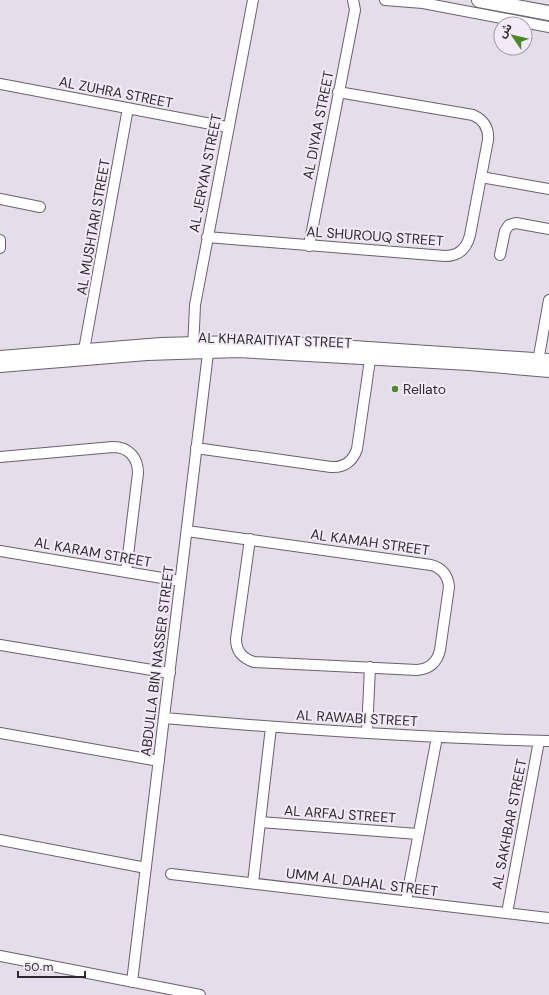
<svg xmlns="http://www.w3.org/2000/svg" width="549" height="995" font-family="'DM Sans','Noto Sans Arabic',sans-serif">
	<style>
		.lines { fill: none; stroke-linecap: round; stroke-linejoin: round }
		.minor-casing { stroke: #69616c; stroke-width: 12 }
		.tertiary-casing { stroke: #69616c; stroke-width: 14 }
		.secondary-casing { stroke: #69616c; stroke-width: 16 }
		.minor { stroke: #fff; stroke-width: 10 }
		.tertiary { stroke: #fff; stroke-width: 12 }
		.secondary { stroke: #fff; stroke-width: 14 }
		.poi-dot { fill: #4b8827; stroke: #f3eaf7; stroke-width: 1.5 }
		.labels { text-anchor: middle; stroke-width: 4; stroke-linejoin: round; paint-order: stroke }
		.street-label { font-size: 14px; fill: #2e2b30; stroke: #f3eaf7 }
		.poi-label { font-size: 14px; fill: #2e2b30; stroke: #f3eaf7; text-anchor: start }
	</style>
	<rect width="100%" height="100%" fill="#e6ddea"/>
	<g class="lines">
		<g class="minor-casing">
			<path id="minor" d="M385,0l38,3 126,24
				M0,84l227,43
				M481,177l68,12
				M0,199l40,8
				M207,237l238,19c14,0 22,-8 25,-21l18,-95c1,-12 -4,-20 -15,-25l-135,-23
				M0,240v8
				M309,246l46,-236 -2,-10
				M500,255l5,-24 4,-6 7,-2 33,6
				M84,350l44,-242
				M193,350l2,-45 58,-305
				M537,367l12,-67
				M196,448l135,19c13,1 22,-6 26,-18l14,-96
				M0,457l113,-10c16,0 25,11 25,26l-12,99
				M187,531l244,34c11,3 17,10 18,22l-9,63c-3,13 -11,19 -23,20l-163,-8c-12,-4 -18,-11 -18,-23l14,-100
				M0,551l180,30
				M0,645l170,28
				M164,718c128,11 256,20 385,23
				M0,733l159,28
				M367,733l3,-66
				M260,822l158,12
				M0,840l146,28
				M171,874l378,44
				M253,883l18,-156
				M406,901l31,-164
				M507,913l32,-172
				M0,956l200,39
				M132,982l77,-637"/>
		</g>
		<g class="tertiary-casing">
			<path id="tertiary" d="M0,357l161,-13 74,-2 74,2 240,16
				M0,366l147,-12 91,-3 231,13 80,7"/>
		</g>
		<g class="secondary-casing">
			<path id="secondary" d="M479,0l70,13"/>
		</g>
		<use href="#minor" class="minor"/>
		<use href="#tertiary" class="tertiary"/>
		<use href="#secondary" class="secondary"/>
	</g>
	<circle class="poi-dot" cx="395" cy="389" r="4"/>
	<g class="labels">
		<g class="street-label">
			<text transform="translate(116 92) rotate(11)" y="5">AL ZUHRA STREET</text>
			<text transform="translate(318 125) rotate(-79)" y="5">AL DIYAA STREET</text>
			<text transform="translate(205 173) rotate(-79)" y="5">AL JERYAN STREET</text>
			<text transform="translate(93 227) rotate(-80)" y="5">AL MUSHTARI STREET</text>
			<text transform="translate(375 236) rotate(4)" y="5">AL SHUROUQ STREET</text>
			<text transform="translate(275 340) rotate(2)" y="5">AL KHARAITIYAT STREET</text>
			<text transform="translate(370 542) rotate(8)" y="5">AL KAMAH STREET</text>
			<text transform="translate(93 552) rotate(10)" y="5">AL KARAM STREET</text>
			<text transform="translate(157 661) rotate(-83)" y="5">ABDULLA BIN NASSER STREET</text>
			<text transform="translate(357 718) rotate(3)" y="5">AL RAWABI STREET</text>
			<text transform="translate(340 814) rotate(4)" y="5">AL ARFAJ STREET</text>
			<text transform="translate(509 824) rotate(-79)" y="5">AL SAKHBAR STREET</text>
			<text transform="translate(362 882) rotate(7)" y="5">UMM AL DAHAL STREET</text>
		</g>
		<g class="poi-label">
			<text x="403" y="394">Rellato</text>
		</g>
	</g>
	<g transform="translate(513 36) rotate(305)"><circle r="19" fill="#f3eaf7" stroke="#a49ea7"/>
	<path d="M0-3L7 15L0 10L-7 15Z" fill="#4b8827"/>
	<text y="-6" font-size="11" font-weight="bold" text-anchor="middle" fill="#2e2b30">ش</text>
	</g>
	<path d="M18 971v6h67v-6" fill="none" stroke="#2e2b30" stroke-width="2"/>
	<text x="24" y="971" font-size="12" fill="#2e2b30" stroke="#f3eaf7" stroke-width="3" paint-order="stroke">50 m</text>
</svg>
